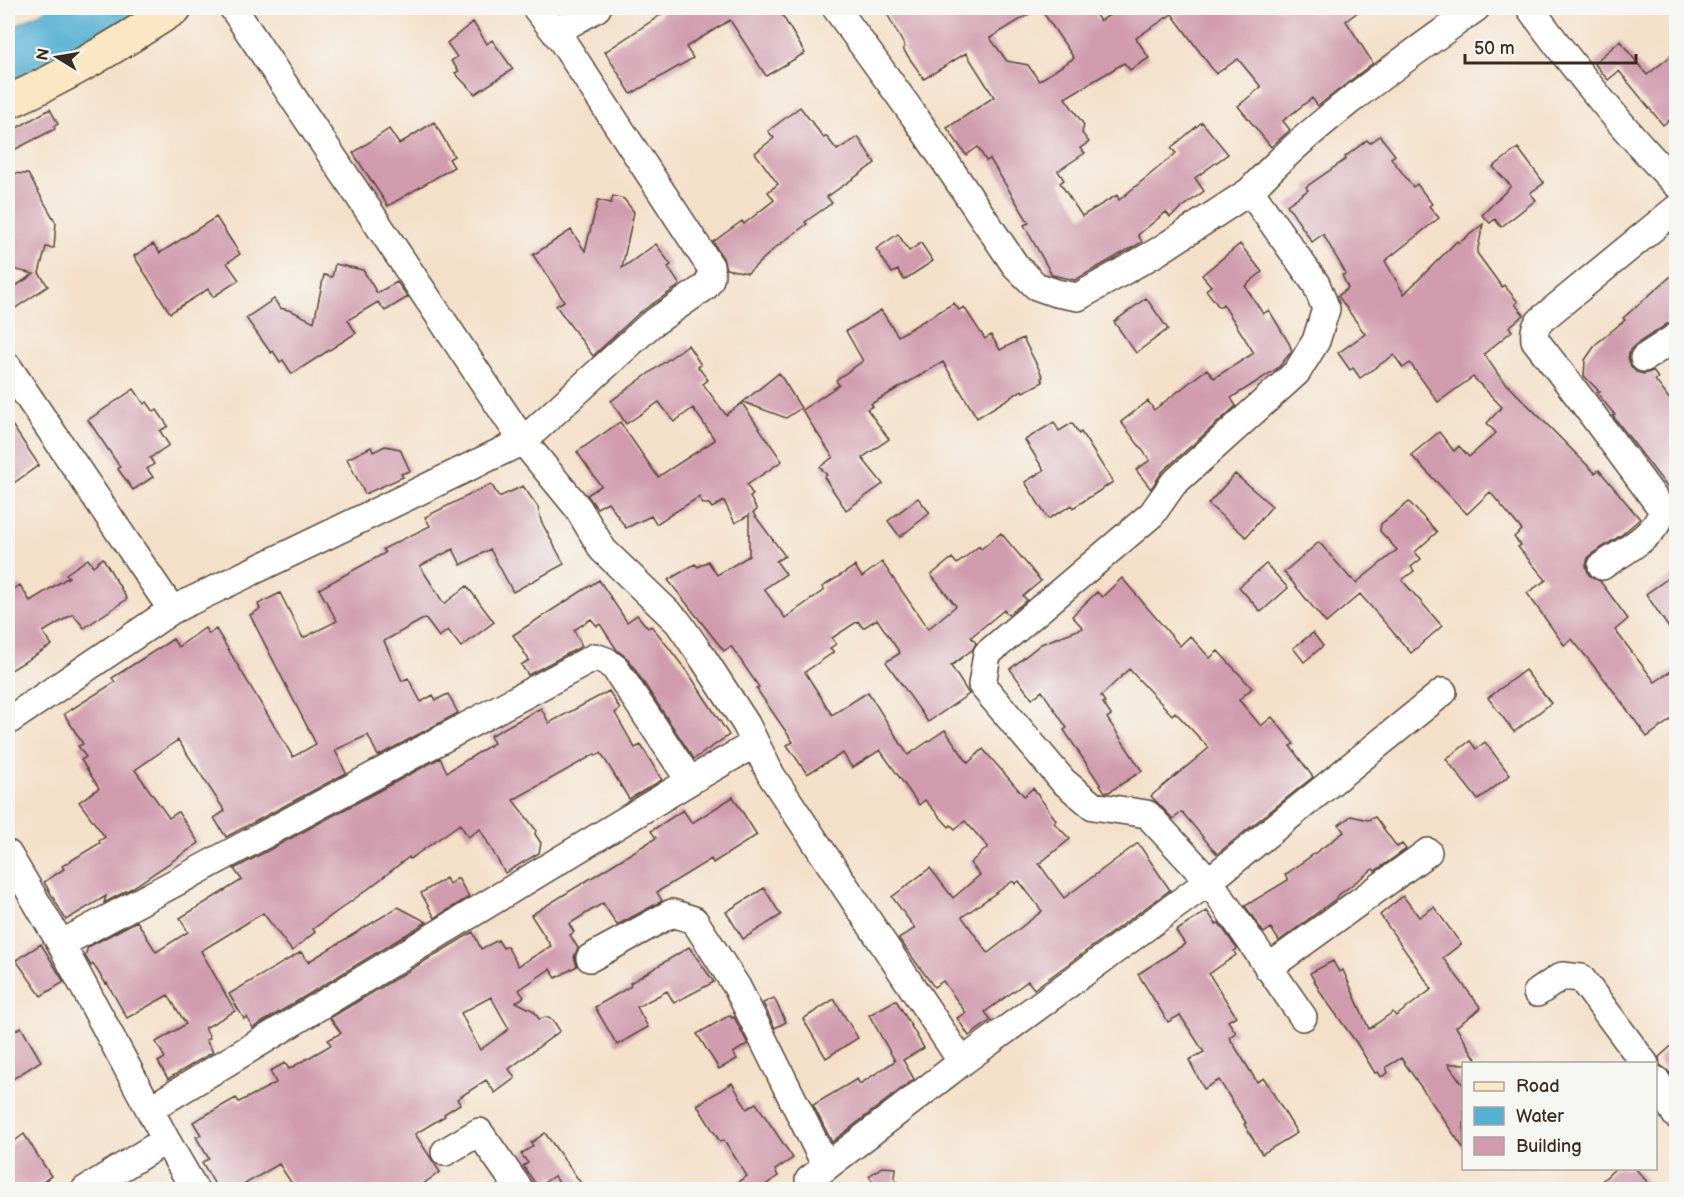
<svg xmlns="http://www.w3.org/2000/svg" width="1684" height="1197" font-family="'Balsamiq Sans',sans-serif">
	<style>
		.water { fill: #54b1d3; stroke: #486e78; stroke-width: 1.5 }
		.building { fill: #d09bad; fill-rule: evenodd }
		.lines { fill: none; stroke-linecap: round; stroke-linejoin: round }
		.street-casing { stroke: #574538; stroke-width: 30 }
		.secondary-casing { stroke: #574538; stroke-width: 36 }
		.street { stroke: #fff; stroke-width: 27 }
		.secondary { stroke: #fbe7c3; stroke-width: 33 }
	</style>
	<rect width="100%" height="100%" fill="#f6f6f2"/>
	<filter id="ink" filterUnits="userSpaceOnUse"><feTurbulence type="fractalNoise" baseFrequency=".0167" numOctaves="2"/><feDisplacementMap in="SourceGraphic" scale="12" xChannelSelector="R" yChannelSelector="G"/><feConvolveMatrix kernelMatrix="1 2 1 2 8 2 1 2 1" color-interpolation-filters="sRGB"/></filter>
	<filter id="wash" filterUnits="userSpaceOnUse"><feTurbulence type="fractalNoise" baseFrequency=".008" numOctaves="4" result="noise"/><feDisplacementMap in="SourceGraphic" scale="24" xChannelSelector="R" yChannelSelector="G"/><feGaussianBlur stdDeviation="1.35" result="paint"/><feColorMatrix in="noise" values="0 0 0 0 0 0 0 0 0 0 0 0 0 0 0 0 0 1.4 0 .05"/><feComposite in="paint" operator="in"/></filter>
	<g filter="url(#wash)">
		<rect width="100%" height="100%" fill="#f4e0c9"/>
		<path class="water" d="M50,8h102l-144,79v-57z"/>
		<g id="blocks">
			<path class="building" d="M658,8h120l27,45 -39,23 -36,-56 -44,27 7,11 -62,36 -26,-42 57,-38z
				M884,8h155l-49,30 17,23 21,4 11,16 35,-23 -34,-50h51l9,13 21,-13h242l-17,13 27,42 -55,43 -6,-8 -29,23 7,9 -19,17 -33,-41 23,-19 -23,-28 -22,15 -44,-60 -36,24 13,20 -19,12 -6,-7 -59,35 19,27 -2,8 7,9 -9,6 5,5 -27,18 6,9 -4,3 22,33 35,-21 2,5 57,-47 -5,-5 31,-26 26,32 -33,24 9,13 -34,26 -4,-5 -28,23 4,7 -67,38 -23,-5 -28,-50 5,-2 -39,-64 -4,2 -8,-14 -12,8 -19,-27 47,-31 -28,-44 -42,26 -21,-30 2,-2z
				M473,22l14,22 5,-4 21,29 -38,25 -20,-21 4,-2 -8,-10 6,-4 -10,-14z
				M1620,41l27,34 30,-24v63l-14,11 -44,-54 -11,9 -14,-17z
				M800,107l24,31 2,-2 11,14 21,-13 17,26 -48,34 5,6 -27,19 2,2 -32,24 -27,25 -22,-4 -3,-11 -10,-16 29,-21 2,3 30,-24 -6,-8 10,-8 -23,-31 19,-15 -6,-7z
				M50,109l8,15 -4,2 1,3 -47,24v-20z
				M434,122l20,34 -5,3 5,8 -66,39 -35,-53 36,-24 10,15z
				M1380,136l15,19 -4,3 22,29 4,-3 15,20 -3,2 10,12 -54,43 19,33 53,-53 2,2 24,-19 -6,29 25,34 2,-2 14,17 -3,2 9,11 -15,12 3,4 -28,23 16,23 95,96 4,-3 41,49 -20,17 -27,17 -5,5 -2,8 3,9 11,6 28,38 -13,11 40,52 22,-15v48l-30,22 -38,-52 -37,-46 -8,6 -37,-52 19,-13 -28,-33 3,-2 -7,-8 8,-7 -32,-38 -23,22 -56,-59 28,-23 15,19 5,-5 10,11 27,-24 -9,-10 15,-16 -29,-30 -35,25 -28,-39 -7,5 -9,-13 -34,23 -7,-10 -3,2 -12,-17 27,-19 -27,-38 10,-8 -6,-13 4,-1 -23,-40 -11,8 -25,-37 21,-15 -2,-3 40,-28 -1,-2 22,-17 3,3z
				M1518,148l26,35 -14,10 6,7 -35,27 -6,-8 -5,4 -8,-8 29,-29 -18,-19z
				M8,173l20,1 28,49 -2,25 -8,-1 -7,26 9,13 -40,27v-22l26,-17 -26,-6z
				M613,196l11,3 10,13 -12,56 34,-24 15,21 -3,2 12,18 -41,28 -46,43 -37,-50 8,-5 -31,-46 38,-25 14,21 13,-51 13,3z
				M216,217l24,37 -13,9 12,17 -26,17 -5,-8 -38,24 -36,-57 19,-12 7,9z
				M898,234l11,17 12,-8 12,18 -29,19 -6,-10 -6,3 -16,-24z
				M1240,244l22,28 -17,14 18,28 6,-4 20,33 3,8 -14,17 -47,30 5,8 -74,66 -11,17 -15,-19 14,-10 -29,-38 27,-21 6,9 53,-41 7,9 40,-25 -31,-49 -4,3 -13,-17 5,-4 -9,-11z
				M335,264l28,6 14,23 20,-11 11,15 -23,14 -7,-9 -30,18 8,13 -64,41 -9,-14 -3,2 -7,-11 -2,2 -25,-35 28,-19 6,9 12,3 22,11 10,-47 8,2z
				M1677,271v50l-10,3 -32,21 -5,5 -2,8 3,8 5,6 8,2 9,-3 5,7 -3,2 22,29v91l-64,-84 2,-1 -18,-22 3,-1 -16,-16 1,-16 11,-16 29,-24 -2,-2z
				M1146,298l22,31 -32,24 -22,-31z
				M954,303l5,7 5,-3 21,32 6,-4 9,15 23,-12 20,39 -2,1 2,4 -20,10 -1,-2 -45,28 -34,-56 -72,42 2,2 -6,3 22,30 -27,19 21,26 -37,26 -22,-33 3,-2 -7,-8 13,-10 -31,-47 37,-25 -3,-5 27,-19 -17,-30 35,-21 17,26z
				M688,345l13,20 -3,2 10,13 -5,4 23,31 16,-12 40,58 -35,24 6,10 -3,2 7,13 -4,3 32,43 -9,5 10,13 -22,15 21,29 39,-28 -2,-3 33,-21 7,11 20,-15 46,67 28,-23 -25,-31 21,-17 5,6 22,-18 2,3 20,-16 40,48 -18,15 4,4 -19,15 -4,-5 -33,27 5,6 -3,6 -22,17 18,28 -41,28 -42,-60 14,-9 -23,-34 -14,9 -5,-7 -26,17 4,6 -6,4 4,4 -29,20 27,43 36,-23 40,63 37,-25 23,33 15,-14 41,47 9,-8 23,32 -2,3 16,16 -31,25 25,34 74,-55 32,47 -136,99 -6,-8 -43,31 6,8 -22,16 -12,-18 9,-5 -23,-32 -9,6 -35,-48 16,-11 -23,-31 38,-29 23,30 27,-23 -10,-12 18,-16 -23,-26 -10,8 -4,-4 -2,2 -24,-27 -6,5 -39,-55 -28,18 -9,-15 -36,21 -20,-29 6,-3 -37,-54 3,-1 -28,-41 -7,5 -56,-71 27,-16 3,3 10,-6 9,14 32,-19v-41l-14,8 -11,-22 -12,7 -3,-4h-6l-4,-7 -43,27 -5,-8 -25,12 -18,-26 -11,6 -10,-13 14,-9 -24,-34 43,-30 38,55 57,-37 -22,-32 -19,14 -15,-20 -33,22 -15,-23zM1013,881l2,3 4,-3 23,30 -54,42 -26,-36z
				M779,373l22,35 -15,10 -43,-16z
				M134,389l10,15 3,-2 7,10 3,-2 11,16 -8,5 9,14 -19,13 4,6 -7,5 6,8 -20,13 -15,-21 2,-2 -32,-47z
				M8,419l31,46 -31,22z
				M1054,422l5,9 13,-8 7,11 2,-2 32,50 -40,26 -1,-3 -24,14 -23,-37 19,-12 -19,-30z
				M385,446l15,3 10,22 -9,3 2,3 -38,17 -18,-35 24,-12 2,5z
				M1235,474l37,32 -26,31 -38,-33z
				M491,484l8,13 24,-11 15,21 3,14 23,43 -51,28 -23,-43 -29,16 -8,-16 -33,17 24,38 23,-18 27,36 -33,25 -13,-17 -9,7 -14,-19 -41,23 18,40 6,-3 13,24 12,-7 3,5 12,-6 10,19 -80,43 -10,-21 -33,15 11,23 -120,64 -12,-19 11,-7 -47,-71 -43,30 34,48 9,-6 21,31 -67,45 -28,15 2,-7 -40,24 -22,-38 20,-13 -2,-3 38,-23 -1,-2 6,-4 -26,-35 20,-14 -18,-28 5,-3 -8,-11 5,-2 -19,-30 51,-32 -3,-4 61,-39 5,8 27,-19 4,6 7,-5 77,128 23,-13 -66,-129 10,-6 -2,-5 22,-11 23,45 34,-17 -18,-32 66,-36 -2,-4 47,-23 -5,-9z
				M918,498l12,15 -30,24 -12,-16z
				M1409,502l28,30 -22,20 6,7 -10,8 3,4 -12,9 40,46 -31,27 -51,-59 -34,29 -42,-51 35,-30 32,37 1,-1 4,5 41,-33 -17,-19 1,-7z
				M103,558l24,41 -43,29 -11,-14 -30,18 9,13 -44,27v-80l12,-7 10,16 39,-24 -3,-3 22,-15 5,7z
				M1266,564l22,24 -27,24 -22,-25z
				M1677,572v68l-31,-46z
				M1122,578l58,68 10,-10 20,22 8,-7 34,37 -13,12 22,26 11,-9 22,27 -4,2 23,31 -96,77 -35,-42 -9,7 -22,-23 58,-48 -34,-36 -3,3 -43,-46 -28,27 4,6 -2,1 8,12 -4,3 35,53 -33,21h-4l-41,-62 3,-2 -25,-37 -10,8 -22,-30 31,-25 42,-16 -11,-12 25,-24 5,5z
				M599,580l28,42 10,-7 11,13 3,-2 8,9 32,42 38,58 -35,24 -66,-100 -11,-9 -17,-26 -3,2 -6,-7 -17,11 8,16 -54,29 -7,-10 8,-5 -16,-25z
				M1313,633l10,13 -19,16 -11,-14z
				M1525,670l26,33 -37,29 -26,-34z
				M609,691l11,18 -5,4 20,35 6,-3 21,35 -33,19 -28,-46 -5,3 -1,-2 -82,46 23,30 -1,4 6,9 -2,10 -34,20 -25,-44 -12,8 -8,-13 -50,35 -1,-2 -41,32 -55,40 2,3 -23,19 -29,-38 -62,38 34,60 -30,17 5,10 -4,2 7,12 -45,27 -10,-17 7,-4 -9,-16 30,-18 -18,-29 -41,23 -20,-35 -1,1 -13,-20 -2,2 -6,-10 3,-9 49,-26 19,31 32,-20 -8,-14 62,-38 -8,-11 206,-111 7,14 47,-29 -4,-7 51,-28 8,15z
				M1470,741l6,8 9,-7 25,33 -32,25 -32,-41z
				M733,797l24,38 -44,28 -2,-4 -54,33 5,9 -45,24 -14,-22 -34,21 5,8 -4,3 8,13 -4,9 3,9 -21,12 -6,-9 -31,21 5,7 -8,5 18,9 5,8 7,-2 7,3 7,11 -51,38 6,9 -20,15 -9,-13 -29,19 3,5 -16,10 1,2 -30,18 25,38 -26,18h-118l-17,-26 -44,26h-17l-16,-28 7,-3 -13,-22 5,-2 -8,-13 43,-24 3,4 37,-19 -6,-12 15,-8 4,6 42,-24 -3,-5 13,-7 -11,-15 143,-86 8,17 17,-9 5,8 4,-2 11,20 33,-20 -20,-31 125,-77 -5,-7 32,-21 9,13zM491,997l18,32 -29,21 -19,-37z
				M1351,816l17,4 7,-3 22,30 5,-3 4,5 -31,22 -2,-2 -37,28 1,1 -58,43 -8,-13 -7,5 -19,-27 43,-26 -3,-5 59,-43 -5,-7z
				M446,878l3,6 9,-6 11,19 -34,21 -14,-25z
				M764,888l17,27 -38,24 -17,-27z
				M1403,896l16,21 15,-10 27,37 -18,14 38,50 -25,19 23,37h-31l16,22v63l-63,-91 -15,9 2,6 -7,4 -3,-5 -3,1 -19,-31 -34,-47 -12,-22 23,-12 6,11 4,-2 26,59 24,-17 3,4 36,-27 -52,-74z
				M398,907l29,15 -174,106 -6,-11 -3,2 -15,-25 72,-42 7,10z
				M1207,911l9,13 3,-1 18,26 -3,2 2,4 -27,19 27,42 -8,5 8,12 -7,4 28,45 7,-4 33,55 -35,21 -18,-30 2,-1 -27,-43 -15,9 -15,-29 15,-8 -24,-37 -12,7 -30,-48 47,-30 -9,-13z
				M41,944l23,38 -23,14 -25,-36z
				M689,947l25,35 -40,21 -7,-12 -30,16 11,20 -31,18 -22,-38 36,-21 -1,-3z
				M774,998l12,24 -11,6 -12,-25z
				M834,999l24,39 -32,20 -23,-39z
				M896,1000l28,48 -21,12 11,19 -82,63 -19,-37 44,-26 3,5 35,-23 -26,-46z
				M730,1015l2,3 2,-1 14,27 -15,9 4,6 -18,10 -22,-35z
				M21,1027l20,34 -33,21v-47z
				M1677,1041v43l-8,-12 -9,-7 -1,-8z
				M732,1083l15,26 9,-6 37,55 -18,12 3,6 -20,14h-33l22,-14 -23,-36 -4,2 -23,-37z
				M545,1133l41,57h-21l-11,-14 -16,11 -15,-21 5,-3 -7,-9 12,-8 -2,-3z
				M24,1134l27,42 -19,14h-24v-44z
				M882,1167l14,1 -1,11 7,11h-24l-9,-14z
				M1616,1168h19l19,22h-62z"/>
		</g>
	</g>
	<g filter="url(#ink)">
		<use href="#blocks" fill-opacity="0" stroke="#574538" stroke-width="1.5"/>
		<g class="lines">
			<g class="street-casing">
				<path id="street" d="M233,8l290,433 127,-116 55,-38c6,-7 7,-12 5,-21l-147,-224 -27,-34
					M836,8l79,109 100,148 21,21 20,7 22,4 79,-45 93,-61
					M1530,8c45,62 93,121 146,176
					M555,32l42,-24
					M1644,358l32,-21
					M8,367l164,243
					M1602,566c19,-13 59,-33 60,-57l-82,-111 -45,-58c-1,-9 0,-14 7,-21l134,-110
					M8,721l164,-111 351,-169 55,67 25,42 75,72 25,36 43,66 25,51 191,287 -153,118 7,10
					M8,854l53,90 105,196 29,50
					M61,944l534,-287 11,4 9,7 75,113
					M590,958l82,-45 22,7 43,67 89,179
					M1268,968l160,-116
					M1537,993l25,-17 19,2 64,86
					M1303,1017l-94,-136 -62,-67 -54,-8 -30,-25 -81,-96 5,-31 165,-140 21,-30 124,-112 19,-31 10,-32 -10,-25 -66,-93c66,-71 148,-127 226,-183
					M962,1062l247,-181 234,-189
					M1656,1080l20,35
					M150,1109l540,-328 64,-37
					M445,1152l34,-20 41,58
					M85,1190l81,-50"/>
			</g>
			<g class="secondary-casing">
				<path id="secondary" d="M8,102c59,-26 113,-59 167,-94"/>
			</g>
			<use href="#street" class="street"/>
			<use href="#secondary" class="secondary"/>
		</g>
	</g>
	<rect width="1684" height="1197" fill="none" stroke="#f6f6f2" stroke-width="30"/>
	<rect x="1462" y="1062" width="195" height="108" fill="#f6f6f2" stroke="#aba49d" stroke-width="1.5"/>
	<rect x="1474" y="1082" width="30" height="9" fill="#fbe7c3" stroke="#aba49d" stroke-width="1.5"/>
	<text x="1516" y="1092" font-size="18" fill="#3b2a1e">Road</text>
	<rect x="1474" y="1107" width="30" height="18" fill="#54b1d3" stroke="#aba49d" stroke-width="1.5"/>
	<text x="1516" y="1122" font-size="18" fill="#3b2a1e">Water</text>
	<rect x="1474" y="1137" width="30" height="18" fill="#d09bad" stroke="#aba49d" stroke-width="1.5"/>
	<text x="1516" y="1152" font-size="18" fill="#3b2a1e">Building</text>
	<g transform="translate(57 57) rotate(281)" stroke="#f6f6f2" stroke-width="4.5" paint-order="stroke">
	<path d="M0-4.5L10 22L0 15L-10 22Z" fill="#3b2a1e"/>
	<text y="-9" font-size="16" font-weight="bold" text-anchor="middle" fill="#3b2a1e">N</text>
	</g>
	<path d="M1465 54v9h171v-9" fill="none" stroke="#3b2a1e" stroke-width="3"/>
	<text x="1474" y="54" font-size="18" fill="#3b2a1e" stroke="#f6f6f2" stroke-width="4.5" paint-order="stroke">50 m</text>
</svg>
